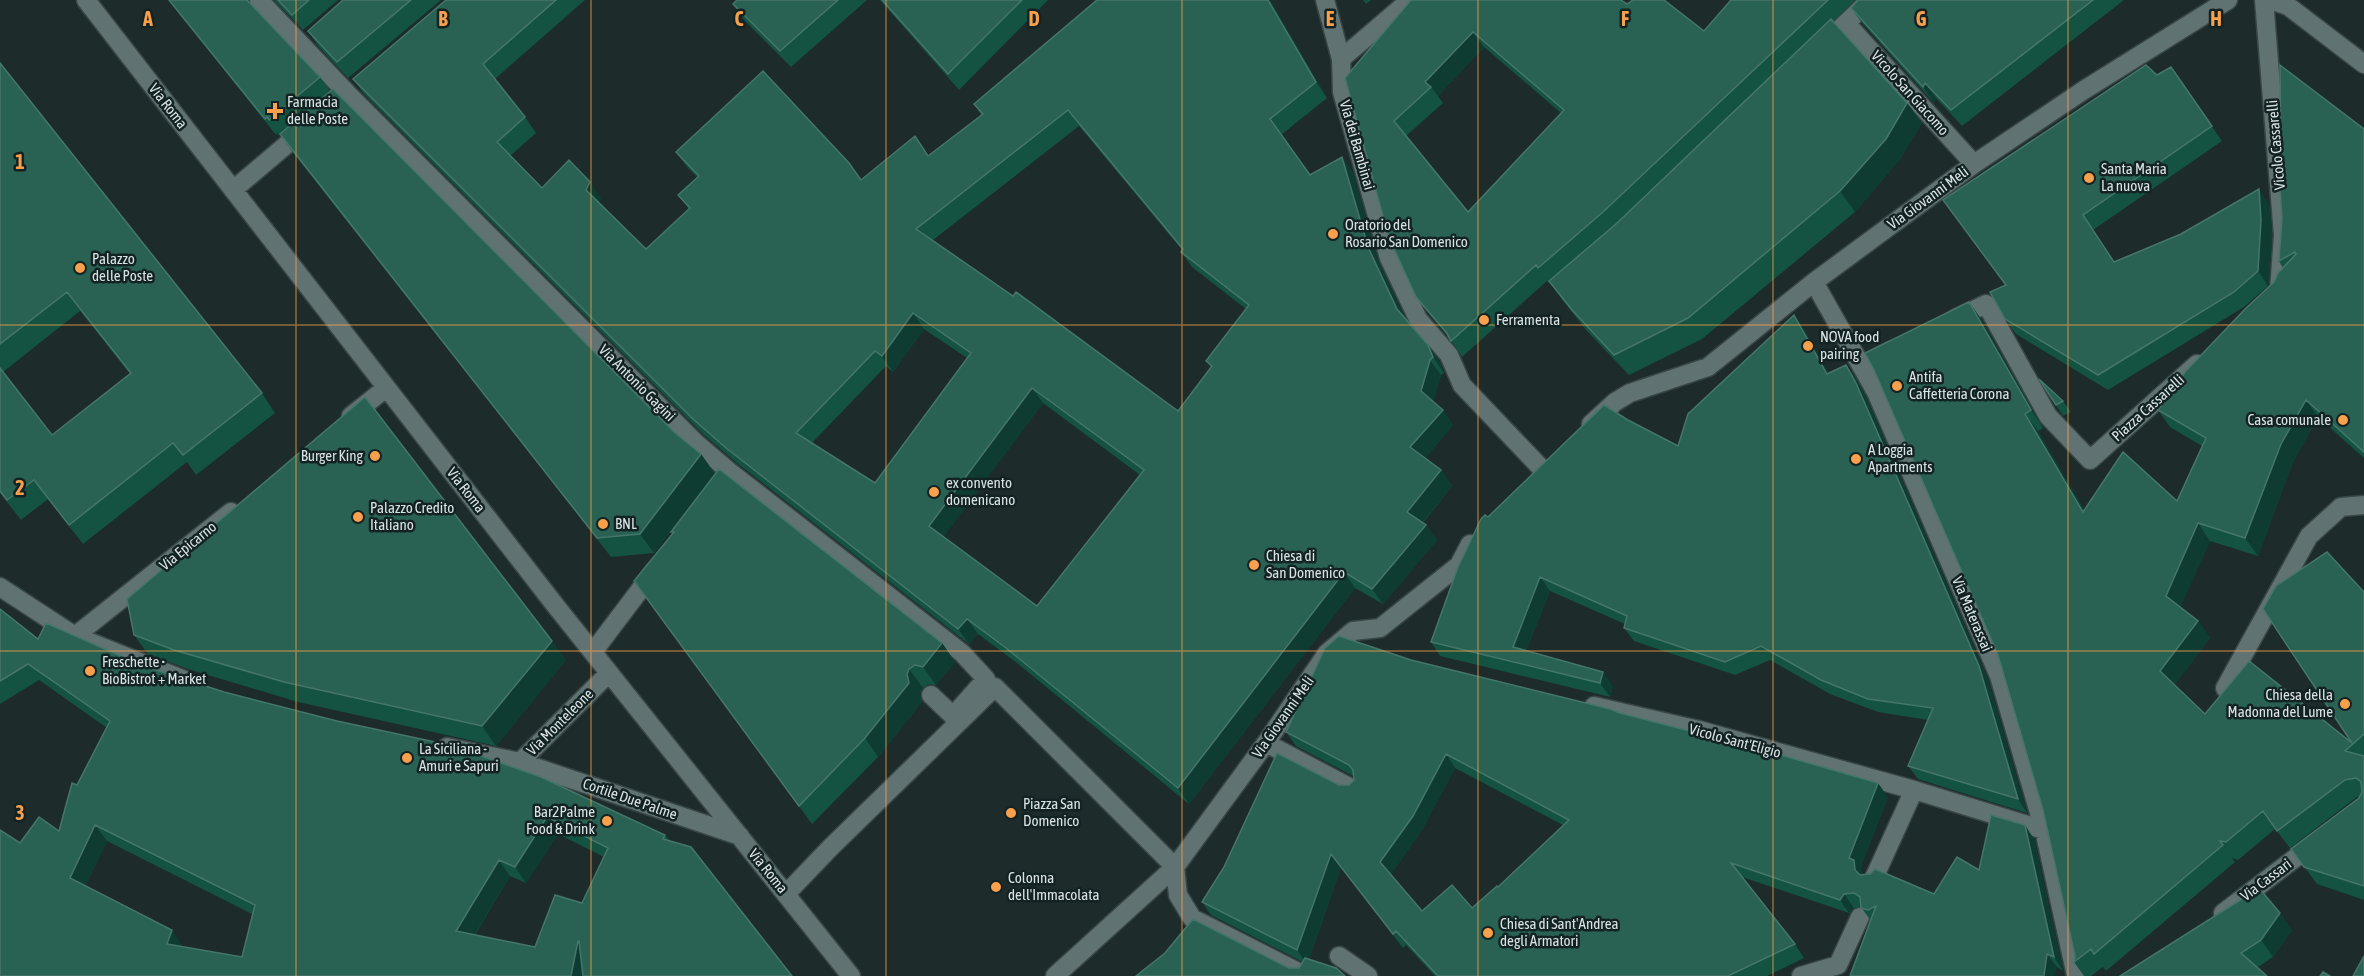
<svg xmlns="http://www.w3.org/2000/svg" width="2364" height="976" font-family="'Asap Condensed',sans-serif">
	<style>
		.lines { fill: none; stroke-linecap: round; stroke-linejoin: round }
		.minor-casing { stroke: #394646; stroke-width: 21 }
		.minor { stroke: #617272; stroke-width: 18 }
		.wall { fill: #145242; fill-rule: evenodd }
		.shaded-wall { fill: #0f3c32 }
		.building { fill: #296253; stroke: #45766a; stroke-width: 1.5; fill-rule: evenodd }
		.grid { fill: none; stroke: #f8a04b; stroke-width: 1.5; stroke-opacity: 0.55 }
		.poi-dot { fill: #f8a04b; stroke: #132222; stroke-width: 2 }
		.labels { text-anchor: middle; stroke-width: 5; stroke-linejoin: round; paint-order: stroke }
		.street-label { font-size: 15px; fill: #dae3e3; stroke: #132222 }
		.poi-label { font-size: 15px; fill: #dae3e3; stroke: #132222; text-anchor: start }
		.grid-label { font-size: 20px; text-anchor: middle; font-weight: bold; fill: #f8a04b; stroke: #132222; stroke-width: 5; stroke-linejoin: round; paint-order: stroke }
	</style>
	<rect width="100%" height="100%" fill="#1d2b2b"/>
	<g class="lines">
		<g class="minor-casing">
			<path id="minor" d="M86,0l469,605 296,371
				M259,0l88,93 349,350 34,29 232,181 24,26 -33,37 -22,-21
				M1325,0l16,59 1,33 47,166 29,61 31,36 13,30 79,83
				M2264,0l19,235 -4,56 -3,2
				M2270,0l18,6 76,58
				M1846,23l128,141
				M1823,45l47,-45
				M1341,59l69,-59
				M233,190l72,-61
				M1814,282l62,110 123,284 45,154 32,146
				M1955,319l31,-15 62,112 42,44 107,-96
				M1861,366l29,-15
				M351,416l35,-28
				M1591,424l24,-22 15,-9 78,-26 106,-85 160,-118 110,-74 144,-90
				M0,587l75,49 110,44
				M75,636l156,-124
				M593,652l62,-82
				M2225,688l84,-152 32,-29 23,-2
				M1594,706l105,24 215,60 130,40
				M1266,743l87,46
				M447,747l73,15 89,-89
				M520,762l220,74
				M1874,878l40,-88
				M786,894l44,-46 165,-161 180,180 -120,109
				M2223,913l92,-70
				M1339,956l29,20
				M1306,976l-114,-58 -14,-23 -3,-28 91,-124 61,-90 26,-22 27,-3 79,-63 11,-21
				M1801,976l37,-11 22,-48"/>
		</g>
		<use href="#minor" class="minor"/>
	</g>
	<path class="wall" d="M168,0h81v2l71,75 10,14 344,341 27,22 14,20 -61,79 -43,4 -317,-403 -13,-19 -1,1 -3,-3 -1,2z
		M274,0h64l-35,30z
		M343,0h98l-93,78 -30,-32 -10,-15z
		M446,0h139l-90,79 30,38 11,16 -26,23 32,32 59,10 -3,5 48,46 43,-40 -11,-14 19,-18 -10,-10 -11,-15 185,28 68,-24 52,-41 -7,-11 123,-104h173l57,98 -46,37 29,40 32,-18 11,16 26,90 26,55 23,27 11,16 5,12 -3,2 -8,27 10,8 10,15 -28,33 16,12 11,16 -29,37 3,2 11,15 -54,64 -28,-16 -166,216 -172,-141 -39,-29 -9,10 -232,-181 -33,-28 -340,-341 -11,-15zM1079,126l103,124 -1,2 11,15 54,42 -40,52 5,7 -33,43 -245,-171zM924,329l43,29 -92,125 -63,-40 74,-77 7,6zM1043,403l97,72 -103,131 -94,-69z
		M737,0h130l-76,67 -47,-47 -11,-16z
		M880,0h168l-89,90z
		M1363,0h8l-5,4z
		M1411,0l216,4 77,27 27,-31h124l-22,21 74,82 15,20 -22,36 -45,53 -153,127 -73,36 -42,-44 -24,-30 -13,-18h-1l-2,-2 -85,76 -12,-18 -22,-26 -12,-16 -71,-219zM1484,47l77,66 -93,99 -62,-76 37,-33 -5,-7z
		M1858,0h266l-162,126 -26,-28 -2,5 -72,-80 -11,-15z
		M0,63l262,330 13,20 -79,62 -9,-13 -104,82 -35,-45 -27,21 -21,-27zM80,311l50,63 -78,61 -49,-63z
		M2171,67l51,74 -129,89 21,32 155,-58 3,31 -4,51 -24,21 -136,83 -92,-56 -11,-15v-34l-62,-85z
		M2364,129v329l-46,-41 -25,45 -35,94 -48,-15 -30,66 18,14 12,17 -36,47 31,29 147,29 12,-151v308l-47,-16 -26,-35 68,-52h-2l-67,51 -15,-19 -37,31 -6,-2 3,4 -129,109 -3,-4 -12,9h-7l-10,-14 1,-6 -106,-654 12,17 62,109 -5,3 46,79 93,-9 25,-55 -32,-19 -12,-17 116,-128 9,-14 -4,-7z
		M1804,329l25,45 17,-9 10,14 10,18 122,283 39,133 -109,-34 -10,-13 20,-46 -50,-8 -48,-18 -60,-34 -35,15 -101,-34 -10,-13 1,-4 -75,-33 -24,60 87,35 -3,11 -170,-41 -9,-14 57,-125 140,-97 50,26z
		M2039,379l24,22 8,11 -8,4z
		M719,469l223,174 13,19 -19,23 -8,-1 -5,4 -3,5 2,9 -44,55 -66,67 -178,-243 39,-47 -2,-2z
		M0,609l38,30 103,26 83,27 113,29 133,31 195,83 5,6 122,135h-792l20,-133 39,-12 18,-46 30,-57 -68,-48 -39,24zM558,834l46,23 -22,46 -47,44 -60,-12 35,-59 16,7zM107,841l145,73 -10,43 -59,-10 -98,-61z
		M134,635l432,25 -70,86 -198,-44 -110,-33 -40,-15z
		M1411,660l209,53 268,84 -28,72 4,5 70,20 100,-55 29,132 -6,-4 -186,-46 -10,-14 -7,1 -5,5 -107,-36 53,67 9,14 -37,18h-332l-29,-31 -3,3 -62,-80 -32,91 27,9h-47h10l4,-6 -92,-47 -9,-13 137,-117h10l5,-5 -1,-4 -57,-30 -10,-14zM1455,768l108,57 -65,62 -26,21 -50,3 -31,-37 31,-44z
		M2292,930l-19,27 -15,10 -138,9z"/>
	<path class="shaded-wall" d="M1268,0h2l57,98 -11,-16z
		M1473,32l11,15 -46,49 -7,-9 -6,-5z
		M1925,83l11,15 -2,5 -11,-16z
		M1907,103l15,20 -22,36 -45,53 -15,-21z
		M1342,157l11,16 26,90 29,61 -11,-15 -29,-62z
		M590,182l11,16 -4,8 -11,-16z
		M2259,189l10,15 3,31 -4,51 -10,-15z
		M1969,302l12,17 62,109 -12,-18z
		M913,313l11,16 -31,43 -11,-16z
		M1794,315l10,14 33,59 -10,-14z
		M1428,345l11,16 5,12 -11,-16z
		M1430,360l11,15 -9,32 -11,-16z
		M1846,365l10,14 10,18 122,283 39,133 -9,-14z
		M1032,388l11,15 -103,139 -11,-16z
		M2306,400l12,17 -25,45 -35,94 -13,-18 36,-94z
		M1443,410l10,15 -32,38 -11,-16z
		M2025,414l13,17 57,98 -12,-17z
		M701,454l14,20 -61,79 -14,-19z
		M1441,470l11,16 -34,42 -11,-16z
		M2198,523l12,18 -32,72 -12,-17z
		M1426,525l11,15 -54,64 -11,-15z
		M1344,572l11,16 -166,216 -11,-16z
		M1540,577l10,14 -28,70 -9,-14z
		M967,619l11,15 -9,10 -11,-15z
		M2198,621l12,17 -38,50 -12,-17z
		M552,641l14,19 -70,86 -14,-20z
		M942,643l13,19 -19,23 -13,-18z
		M909,669l14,19 -3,5 2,9 -44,55 -13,-19z
		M1603,672l10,14 -3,11 -10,-14z
		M1446,754l9,14 -33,62 -32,46 -10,-14z
		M1878,783l10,14 -28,72 4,5 1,10 -10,-14 -6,-12z
		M547,817l11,17 -32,49 -11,-16z
		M95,825l12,16 -26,53 -11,-16z
		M2025,825l9,14 29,132 -9,-14z
		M1331,854l10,14 -34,96 -10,-14z
		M499,860l11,16 -43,71 -11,-16z
		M1844,894l10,14 -5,5 -9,-13z
		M2280,913l12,17 -19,27 -12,-17z
		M172,930l11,17 -16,-3z
		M578,941l11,16 -3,19h-15z
		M2047,954l10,13 -2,9h-11z"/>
	<path class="building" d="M169,0h78l73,77 -51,43 -2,-3 -2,2z
		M278,0h31l-17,15z
		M343,0h68l-74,62 -29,-31z
		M446,0h110l-73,64 42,53 -28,25 45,46 27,-28 21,22 -4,8 60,59 44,-41 -12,-13 21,-19 -23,-24 87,-81 86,92 12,17 54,-44 13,20 55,-42 -9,-10 123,-104h171l48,82 -46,37 40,56 32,-18 26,90 29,62 31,36 5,12 -3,3 -9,31 22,19 -33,37 31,23 -34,42 19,13 -54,64 -28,-17 -166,216 -172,-140 -39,-29 -9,10 -232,-181 -33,-29 -340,-340zM1068,110l115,139 -2,3 68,53 -43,56 6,5 -34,45 -162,-119 -3,4 -97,-67zM913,313l58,40 -96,130 -79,-50 79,-82 7,5zM1032,388l112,82 -107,136 -108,-80z
		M737,0h101l-58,51 -47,-47z
		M882,0h140l-74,74z
		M1411,0h210l6,4 6,-4h31l40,31 27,-31h97l-225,212 -65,56 -2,-3 -85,76 -5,-9 -30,-35 -27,-59 -44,-160zM1473,32l91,78 -96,102 -74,-91 37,-34 -6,-5z
		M1858,0h235l-142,110 -26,-27 -2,4 -72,-79z
		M1831,19l76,84 -21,36 -46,52 -152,127 -74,37 -41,-44 -24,-30 67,-57z
		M0,63l262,330 -79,62 -10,-12 -104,82 -35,-45 -27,20 -7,-9v-123l52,67 79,-62 -64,-81 -67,52z
		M2146,65l11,10 14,-8 41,59 -129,89 31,47 67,-28 78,-45 2,31 -3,51 -24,21 -136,83 -93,-56 -15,-27 16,-7 -63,-85z
		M2280,65l84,64v323l-58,-52 -25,44 -36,94 -47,-15 -32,73 32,25 -38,50 45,43 44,-53 103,82 -89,-134 13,-23 51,-34 37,40v142l-19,17 19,5v130l-60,-19 -13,-18 68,-51 3,-6 -1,-10 -5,-4 -11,2 -68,51 -14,-20 -37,31 -6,-1 3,4 -129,109 -3,-5 -17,13 1,-6 -32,-146 -45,-155 -124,-285 -9,-17 104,-51 62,108 -6,4 58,98 40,-60 54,49 29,-63 -48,-28 27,-38 61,-64 28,-26 4,-9 18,-19 -1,-2 -16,9 3,-43 -3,-44 2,-1z
		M333,89l341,343 27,22 -61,80 -43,4 -317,-404z
		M1794,315l33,59 19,-9 10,18 123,283 39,133 -110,-33 25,-58 -65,-9 -47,-19 -60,-34 -36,16 -101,-34 3,-12 -87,-39 -27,70 90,25 -3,11 -169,-41 27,-75 23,-48 4,-4 3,2 116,-112 24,15 50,26 10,-32z
		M2039,379l24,22 -7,4z
		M365,397l187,244 -70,85 -198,-44 -110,-32 -40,-15 -7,-36z
		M719,469l223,174 -19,24 -8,-2 -6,4 -2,5 2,9 -44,55 -66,68 -165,-225 40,-49h-3z
		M0,609l38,30 8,-16 95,42 83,27 113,29 131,28 -1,2 74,26 124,58 -2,4 28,8 101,129h-209l-4,-35h-1l-7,35h-571v-146l20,13 19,-26 20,14 13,-48 5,2 33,-64 -82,-57 -28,17zM547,817l61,31 -26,55 -27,-8 -20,52 -79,-16 43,-71 16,7zM95,825l160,80 -13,52 -75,-13 5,-14 -102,-52z
		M1339,636l72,24 199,49 10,4 70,18 1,-2 187,54 -29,75 5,2 1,10 5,5 10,-1 5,-5 59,25 23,-37 22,13 12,-55 34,10 29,132 -7,-3 -3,22h-194l26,-70 -8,4 -7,-2 -1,-11 -6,-4 -10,1 -4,6 -109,-37 64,81 -67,32h-290l-42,-45 -3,3 -62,-80 -34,96 -95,-48 22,-35 53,-114 62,32h10l5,-5 -1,-10 -4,-5 -63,-33 39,-84zM1446,754l123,66 -71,67 -1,-1 -25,22 -20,-23 -30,26 -42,-49 33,-46z
		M2259,888l21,25 -19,27 -20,13 26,23h-147z
		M1193,919l96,49h10l6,-10 31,10 9,8h-209l29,-23z
		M2364,956v20h-11z
		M2323,972l7,4h-10z"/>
	<path class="grid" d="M296,0v976M591,0v976M886,0v976M1182,0v976M1478,0v976M1773,0v976M2068,0v976M0,325h2364M0,651h2364"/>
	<g class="poi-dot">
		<path d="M272 102h6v6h6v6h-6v6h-6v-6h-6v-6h6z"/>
		<circle cx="2089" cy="178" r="6"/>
		<circle cx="1333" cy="234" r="6"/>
		<circle cx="80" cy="268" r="6"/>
		<circle cx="1484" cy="320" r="6"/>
		<circle cx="1808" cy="346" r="6"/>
		<circle cx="1897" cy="386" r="6"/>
		<circle cx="2343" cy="420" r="6"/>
		<circle cx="375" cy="456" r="6"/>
		<circle cx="1856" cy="459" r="6"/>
		<circle cx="934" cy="492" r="6"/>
		<circle cx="358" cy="517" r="6"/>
		<circle cx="603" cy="524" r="6"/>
		<circle cx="1254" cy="565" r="6"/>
		<circle cx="90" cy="671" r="6"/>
		<circle cx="2345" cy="704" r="6"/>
		<circle cx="407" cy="758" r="6"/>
		<circle cx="1011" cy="813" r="6"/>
		<circle cx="607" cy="821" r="6"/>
		<circle cx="996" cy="887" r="6"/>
		<circle cx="1488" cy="933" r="6"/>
	</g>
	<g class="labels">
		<g class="street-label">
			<text transform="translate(1910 93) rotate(48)" y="5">Vicolo San Giacomo</text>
			<text transform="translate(168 106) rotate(52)" y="5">Via Roma</text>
			<text transform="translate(1357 145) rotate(74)" y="5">Via dei Bambinai</text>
			<text transform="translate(2276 145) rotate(-95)" y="5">Vicolo Cassarelli</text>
			<text transform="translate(1928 198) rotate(-36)" y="5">Via Giovanni Meli</text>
			<text transform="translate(637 383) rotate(45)" y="5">Via Antonio Gagini</text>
			<text transform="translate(2148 408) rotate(-42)" y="5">Piazza Cassarelli</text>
			<text transform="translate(466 490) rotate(52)" y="5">Via Roma</text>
			<text transform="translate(188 546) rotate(-39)" y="5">Via Epicarno</text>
			<text transform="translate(1972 614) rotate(67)" y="5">Via Materassai</text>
			<text transform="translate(1283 717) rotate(-55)" y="5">Via Giovanni Meli</text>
			<text transform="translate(560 722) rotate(-45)" y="5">Via Monteleone</text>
			<text transform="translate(1735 741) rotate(15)" y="5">Vicolo Sant'Eligio</text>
			<text transform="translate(630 799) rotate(19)" y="5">Cortile Due Palme</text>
			<text transform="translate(768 871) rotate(51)" y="5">Via Roma</text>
			<text transform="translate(2266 880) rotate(-37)" y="5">Via Cassari</text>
		</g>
		<g class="poi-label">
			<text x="287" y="107">Farmacia<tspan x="287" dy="17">delle Poste</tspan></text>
			<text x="2101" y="174">Santa Maria<tspan x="2101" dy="17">La nuova</tspan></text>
			<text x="1345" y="230">Oratorio del<tspan x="1345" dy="17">Rosario San Domenico</tspan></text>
			<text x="92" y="264">Palazzo<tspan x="92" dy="17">delle Poste</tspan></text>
			<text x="1496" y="325">Ferramenta</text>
			<text x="1820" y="342">NOVA food<tspan x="1820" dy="17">pairing</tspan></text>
			<text x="1909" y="382">Antifa<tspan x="1909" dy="17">Caffetteria Corona</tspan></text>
			<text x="2331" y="425" text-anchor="end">Casa comunale</text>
			<text x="1868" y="455">A Loggia<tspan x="1868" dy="17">Apartments</tspan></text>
			<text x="363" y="461" text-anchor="end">Burger King</text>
			<text x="946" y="488">ex convento<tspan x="946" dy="17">domenicano</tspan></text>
			<text x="370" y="513">Palazzo Credito<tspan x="370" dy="17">Italiano</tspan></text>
			<text x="615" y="529">BNL</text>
			<text x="1266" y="561">Chiesa di<tspan x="1266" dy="17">San Domenico</tspan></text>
			<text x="102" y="667">Freschette •<tspan x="102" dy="17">BioBistrot + Market</tspan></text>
			<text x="2333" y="700" text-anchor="end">Chiesa della<tspan x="2333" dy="17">Madonna del Lume</tspan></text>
			<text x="419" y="754">La Siciliana -<tspan x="419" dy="17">Amuri e Sapuri</tspan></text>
			<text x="1023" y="809">Piazza San<tspan x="1023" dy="17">Domenico</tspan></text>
			<text x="595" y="817" text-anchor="end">Bar2Palme<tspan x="595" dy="17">Food &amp; Drink</tspan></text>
			<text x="1008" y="883">Colonna<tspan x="1008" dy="17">dell'Immacolata</tspan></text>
			<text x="1500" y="929">Chiesa di Sant'Andrea<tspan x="1500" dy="17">degli Armatori</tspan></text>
		</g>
	</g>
	<g class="grid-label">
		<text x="148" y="26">A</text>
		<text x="443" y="26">B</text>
		<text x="739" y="26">C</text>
		<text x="1034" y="26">D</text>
		<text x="1330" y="26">E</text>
		<text x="1625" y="26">F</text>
		<text x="1921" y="26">G</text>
		<text x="2216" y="26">H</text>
		<text x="20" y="169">1</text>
		<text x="20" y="495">2</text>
		<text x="20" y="820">3</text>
	</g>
</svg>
